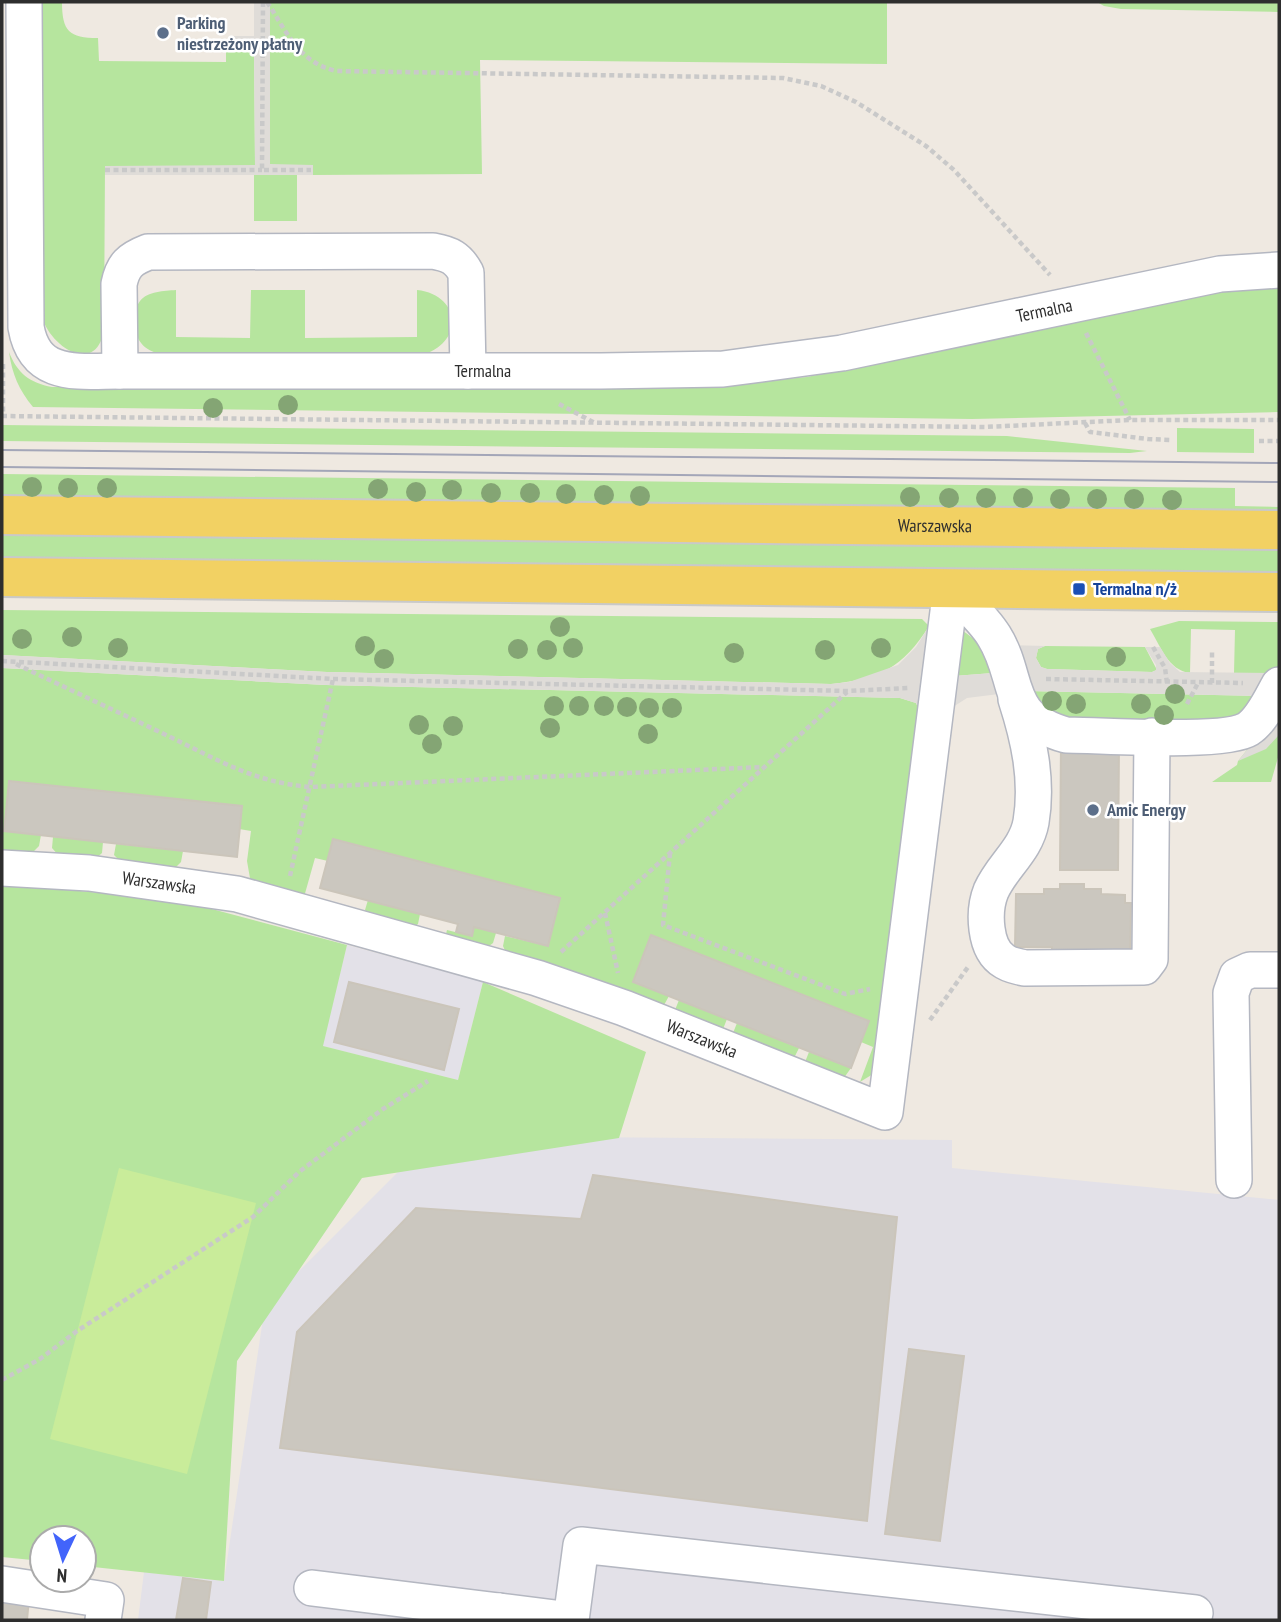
<svg xmlns="http://www.w3.org/2000/svg" width="1281" height="1622" font-family="'PT Sans Narrow',sans-serif">
	<style>
		.industrial { fill: #e3e1e8 }
		.green { fill: #b6e59e }
		.pitch { fill: #c9ec9a }
		.plaza { fill: #dfdcd8 }
		.building { fill: #cbc7bf; stroke: #cbc5ba; stroke-width: 2 }
		.lines { fill: none; stroke-linecap: round; stroke-linejoin: round }
		.minor-casing { stroke: #b4b7c1; stroke-width: 38 }
		.major-casing { stroke: #c9c9c9; stroke-width: 42 }
		.path { stroke: #c9c9c9; stroke-width: 4.5; stroke-dasharray: 5 3.5; stroke-linecap: butt }
		.minor { stroke: #fff; stroke-width: 35 }
		.major { stroke: #f2d163; stroke-width: 38 }
		.tram { stroke: #a3a6b8; stroke-width: 2 }
		.tree { fill: #84a574 }
		.service-dot { fill: #5c6f8a; stroke: #fff; stroke-width: 2.5 }
		.transit-dot { fill: #1a4fb4; stroke: #fff; stroke-width: 2.5 }
		.labels { text-anchor: middle; stroke-width: 5; stroke-linejoin: round; paint-order: stroke }
		.service-label { font-size: 18px; font-weight: bold; fill: #4e5e75; stroke: #fff; text-anchor: start }
		.street-label { font-size: 18px; fill: #2e2e2e; stroke: #fff }
		.transit-label { font-size: 18px; font-weight: bold; fill: #164399; stroke: #fff; text-anchor: start }
	</style>
	<rect width="100%" height="100%" fill="#efe9e1"/>
	<path class="industrial" d="M347,945l136,37 -25,98 -136,-34z
		M434,1136l518,4v28l327,32v420h-1141l6,-48 80,9 41,-276z"/>
	<path class="green" d="M41,2h21c0,29 7,36 36,36l1,23 127,1v-18h28l1,122h-150l-1,165c-9,44 -51,17 -61,-11z
		M270,2h617v62l-407,-4 2,114 -169,1v-10h-43z
		M1097,2h182v10l-158,-3 -17,-3z
		M254,175h43v46h-43z
		M1279,287v125l-307,7 -939,-12c-14,-17 -21,-33 -24,-55 8,21 21,31 43,35h649l106,-10 411,-85z
		M176,290v47l74,1 1,-48h54v48l112,-1v-47c45,5 47,54 4,65l-262,-1c-20,-6 -25,-18 -24,-38 1,-5 1,-10 5,-15 8,-10 24,-10 36,-11z
		M2,425l1005,11 140,15 -17,2 -1128,-12z
		M1177,428l77,1v24l-77,-1z
		M2,474l1233,14v18l44,1v7l-1277,-15z
		M2,532l1277,15v30l-1277,-15z
		M2,610l920,9 7,7c-26,42 -50,53 -98,58l-504,-12 -325,-17z
		M1179,621l100,1v43l-6,8h-39l1,-43 -44,-1 -1,44c-22,-3 -29,-26 -40,-44z
		M962,630l17,13 14,30 -39,3z
		M1045,646l100,1 12,23 -5,2 -105,-3 -6,-2 -5,-9 2,-9z
		M2,668l324,17 574,13 16,5 4,9 -47,362 -13,8 13,-35 -12,-5 8,-21 -217,-86 -19,46 36,15 -5,9 -157,-50 -4,-9 2,-10 43,10 12,-48 -226,-59 -6,22 -13,-3 -11,39 -53,-13 -4,-23 4,-30 -12,-2 3,-23 -233,-24 -5,49 37,4 -2,11 -9,9 -28,-2z
		M1027,691l234,5 -29,26 -173,-3z
		M1279,710v44l-8,28h-59l25,-17 1,-4z
		M53,837l50,5 -1,11 -9,8 -33,-4 -8,-9z
		M116,844l67,7 -2,11 -7,7 -52,-6 -8,-8z
		M2,884l176,16 169,45 -24,101 135,34 25,-98 163,70 -27,86 -257,40 -125,183 -13,220 -140,-15v-28h-42v23l-40,-4z
		M368,900l52,14 -2,10 -7,5 -43,-12 -3,-7z
		M474,927l22,6 -3,10 -8,6 -40,-11 2,-8 24,6z
		M679,1000l48,19 -4,10 -48,-19z
		M737,1023l62,25 -5,10 -61,-25z
		M809,1052l42,16 -10,14 -36,-20z"/>
	<path class="pitch" d="M119,1168l137,35 -69,271 -137,-35z"/>
	<path class="plaza" d="M254,2h16v162l43,1v10h-208v-9l150,-1 -1,-120 -28,-1 3,-6 4,-2h21z
		M929,626l-9,86 -4,-9 -16,-5 -574,-13 -324,-17v-13l325,17 504,12 18,-2 49,-17 18,-18z
		M1010,645l35,1 -7,3 -2,9 5,9 6,2 105,3 4,-2v-5l-11,-18h15l10,16 10,9 93,1 -12,23 -234,-5z
		M993,673l6,21 -32,4 -14,9 1,-31z
		M1279,710l-1,26 -12,13 -28,12z"/>
	<path class="building" d="M1061,744h58l-1,126h-58z
		M9,781l233,25 -5,51 -233,-26z
		M333,839l227,59 -12,48 -74,-19 -2,9 -16,-4 2,-8 -138,-36z
		M1060,884h24v5h17v5l24,1v8h6l-1,52 -78,2v-10h-37l1,-53h28v-5h16z
		M651,935l218,86 -18,47 -218,-86z
		M349,982l110,27 -15,61 -110,-28z
		M593,1175l304,42 -30,304 -587,-73 17,-116 119,-124 165,11z
		M909,1349l55,7 -24,185 -55,-7z
		M183,1578l28,4 -5,38h-30z
		M2,1596l27,3 -2,21h-25z"/>
	<g class="lines">
		<g class="minor-casing">
			<g id="minor">
				<path id="s1" d="M24,2l2,325c9,52 52,44 94,44h481l122,-2 119,-16 378,-79 59,-4"/>
				<path d="M120,371l-1,-87c4,-19 11,-25 29,-32l285,-1c17,3 25,7 33,22l2,98"/>
				<path d="M951,588c14,15 32,30 43,48 27,43 8,81 72,99 35,0 158,9 182,-6 14,-9 23,-30 31,-44"/>
				<path d="M1016,699c13,40 22,81 15,123 -5,28 -29,44 -40,69 -8,20 -7,58 13,70 5,4 13,5 20,7l120,-1 6,-8 2,-223"/>
				<path id="s2" d="M2,868l87,5 148,21 300,84 87,30 261,104 66,-524"/>
				<path d="M1234,1180l-3,-187 6,-17 13,-6h29"/>
				<path d="M2,1584l104,16 -3,20"/>
				<path d="M312,1588l187,23"/>
				<path d="M498,1620l1,-9 72,9 10,-75 614,68"/>
			</g>
		</g>
		<g class="major-casing">
			<g id="major">
				<path id="s3" d="M2,515l1277,15"/>
				<path d="M2,577l1277,15"/>
			</g>
		</g>
		<path class="path" d="M263,2l-1,168h49
			M267,2c20,30 31,60 69,69l447,7 38,8 35,16 70,44 28,24 96,105
			M105,170h157
			M1086,333l44,87
			M3,364v52
			M559,404l36,19
			M2,416l983,11 145,-7h149
			M1085,423l5,9 58,7 24,1
			M1259,441h20
			M1153,647l12,21 2,15
			M2,661l331,18 515,12 60,-3
			M16,664c50,24 100,47 150,71 51,24 86,47 144,52l454,-20
			M1046,679l197,4
			M1212,683v-33
			M1187,704l11,-21
			M670,853l-7,72 182,69 25,-5
			M290,876l43,-197
			M605,913l13,60
			M561,952l286,-260
			M930,1020l38,-53
			M2,1380l38,-21 37,-28 176,-114 46,-45 84,-63 45,-28"/>
		<use href="#minor" class="minor"/>
		<use href="#major" class="major"/>
		<path class="tram" d="M2,450l1277,13
			M2,467l1277,15"/>
	</g>
	<g class="tree">
		<circle cx="288" cy="405" r="10"/>
		<circle cx="213" cy="408" r="10"/>
		<circle cx="32" cy="487" r="10"/>
		<circle cx="68" cy="488" r="10"/>
		<circle cx="107" cy="488" r="10"/>
		<circle cx="378" cy="489" r="10"/>
		<circle cx="452" cy="490" r="10"/>
		<circle cx="416" cy="492" r="10"/>
		<circle cx="491" cy="493" r="10"/>
		<circle cx="530" cy="493" r="10"/>
		<circle cx="566" cy="494" r="10"/>
		<circle cx="604" cy="495" r="10"/>
		<circle cx="640" cy="496" r="10"/>
		<circle cx="910" cy="497" r="10"/>
		<circle cx="949" cy="498" r="10"/>
		<circle cx="986" cy="498" r="10"/>
		<circle cx="1023" cy="498" r="10"/>
		<circle cx="1060" cy="499" r="10"/>
		<circle cx="1097" cy="499" r="10"/>
		<circle cx="1134" cy="499" r="10"/>
		<circle cx="1172" cy="500" r="10"/>
		<circle cx="560" cy="627" r="10"/>
		<circle cx="72" cy="637" r="10"/>
		<circle cx="22" cy="639" r="10"/>
		<circle cx="365" cy="646" r="10"/>
		<circle cx="118" cy="648" r="10"/>
		<circle cx="573" cy="648" r="10"/>
		<circle cx="881" cy="648" r="10"/>
		<circle cx="518" cy="649" r="10"/>
		<circle cx="547" cy="650" r="10"/>
		<circle cx="825" cy="650" r="10"/>
		<circle cx="734" cy="653" r="10"/>
		<circle cx="1116" cy="657" r="10"/>
		<circle cx="384" cy="659" r="10"/>
		<circle cx="1175" cy="694" r="10"/>
		<circle cx="1052" cy="701" r="10"/>
		<circle cx="1076" cy="704" r="10"/>
		<circle cx="1141" cy="704" r="10"/>
		<circle cx="554" cy="706" r="10"/>
		<circle cx="579" cy="706" r="10"/>
		<circle cx="604" cy="706" r="10"/>
		<circle cx="627" cy="707" r="10"/>
		<circle cx="649" cy="708" r="10"/>
		<circle cx="672" cy="708" r="10"/>
		<circle cx="1164" cy="715" r="10"/>
		<circle cx="419" cy="725" r="10"/>
		<circle cx="453" cy="726" r="10"/>
		<circle cx="550" cy="728" r="10"/>
		<circle cx="648" cy="734" r="10"/>
		<circle cx="432" cy="744" r="10"/>
	</g>
	<g class="service-dot">
		<circle cx="163" cy="33" r="7"/>
		<circle cx="1093" cy="810" r="7"/>
	</g>
	<rect class="transit-dot" x="1072" y="582" width="14" height="14" rx="3.5"/>
	<g class="labels">
		<g class="service-label">
			<text x="177" y="29">Parking<tspan x="177" dy="21">niestrzeżony płatny</tspan></text>
			<text x="1107" y="816">Amic Energy</text>
		</g>
		<g class="street-label">
			<text dy="6" stroke="none"><textPath href="#s1" startOffset="1372">Termalna</textPath></text>
			<text dy="6" stroke="none"><textPath href="#s1" startOffset="805">Termalna</textPath></text>
			<text dy="6" stroke="none"><textPath href="#s3" startOffset="933">Warszawska</textPath></text>
			<text dy="6" stroke="none"><textPath href="#s2" startOffset="158">Warszawska</textPath></text>
			<text dy="6" stroke="none"><textPath href="#s2" startOffset="724">Warszawska</textPath></text>
		</g>
		<g class="transit-label">
			<text x="1093" y="595">Termalna n/ż</text>
		</g>
	</g>
	<rect width="1281" height="1622" fill="none" stroke="#2e2e2e" stroke-width="7"/>
	<g transform="translate(63 1559) rotate(184)"><circle r="33" fill="#ffffff" stroke="#ababab" stroke-width="2"/>
	<path d="M0-5L12 26L0 18L-12 26Z" fill="#4264fb"/>
	<text y="-10" font-size="19" font-weight="bold" text-anchor="middle" fill="#2e2e2e">N</text>
	</g>
</svg>
